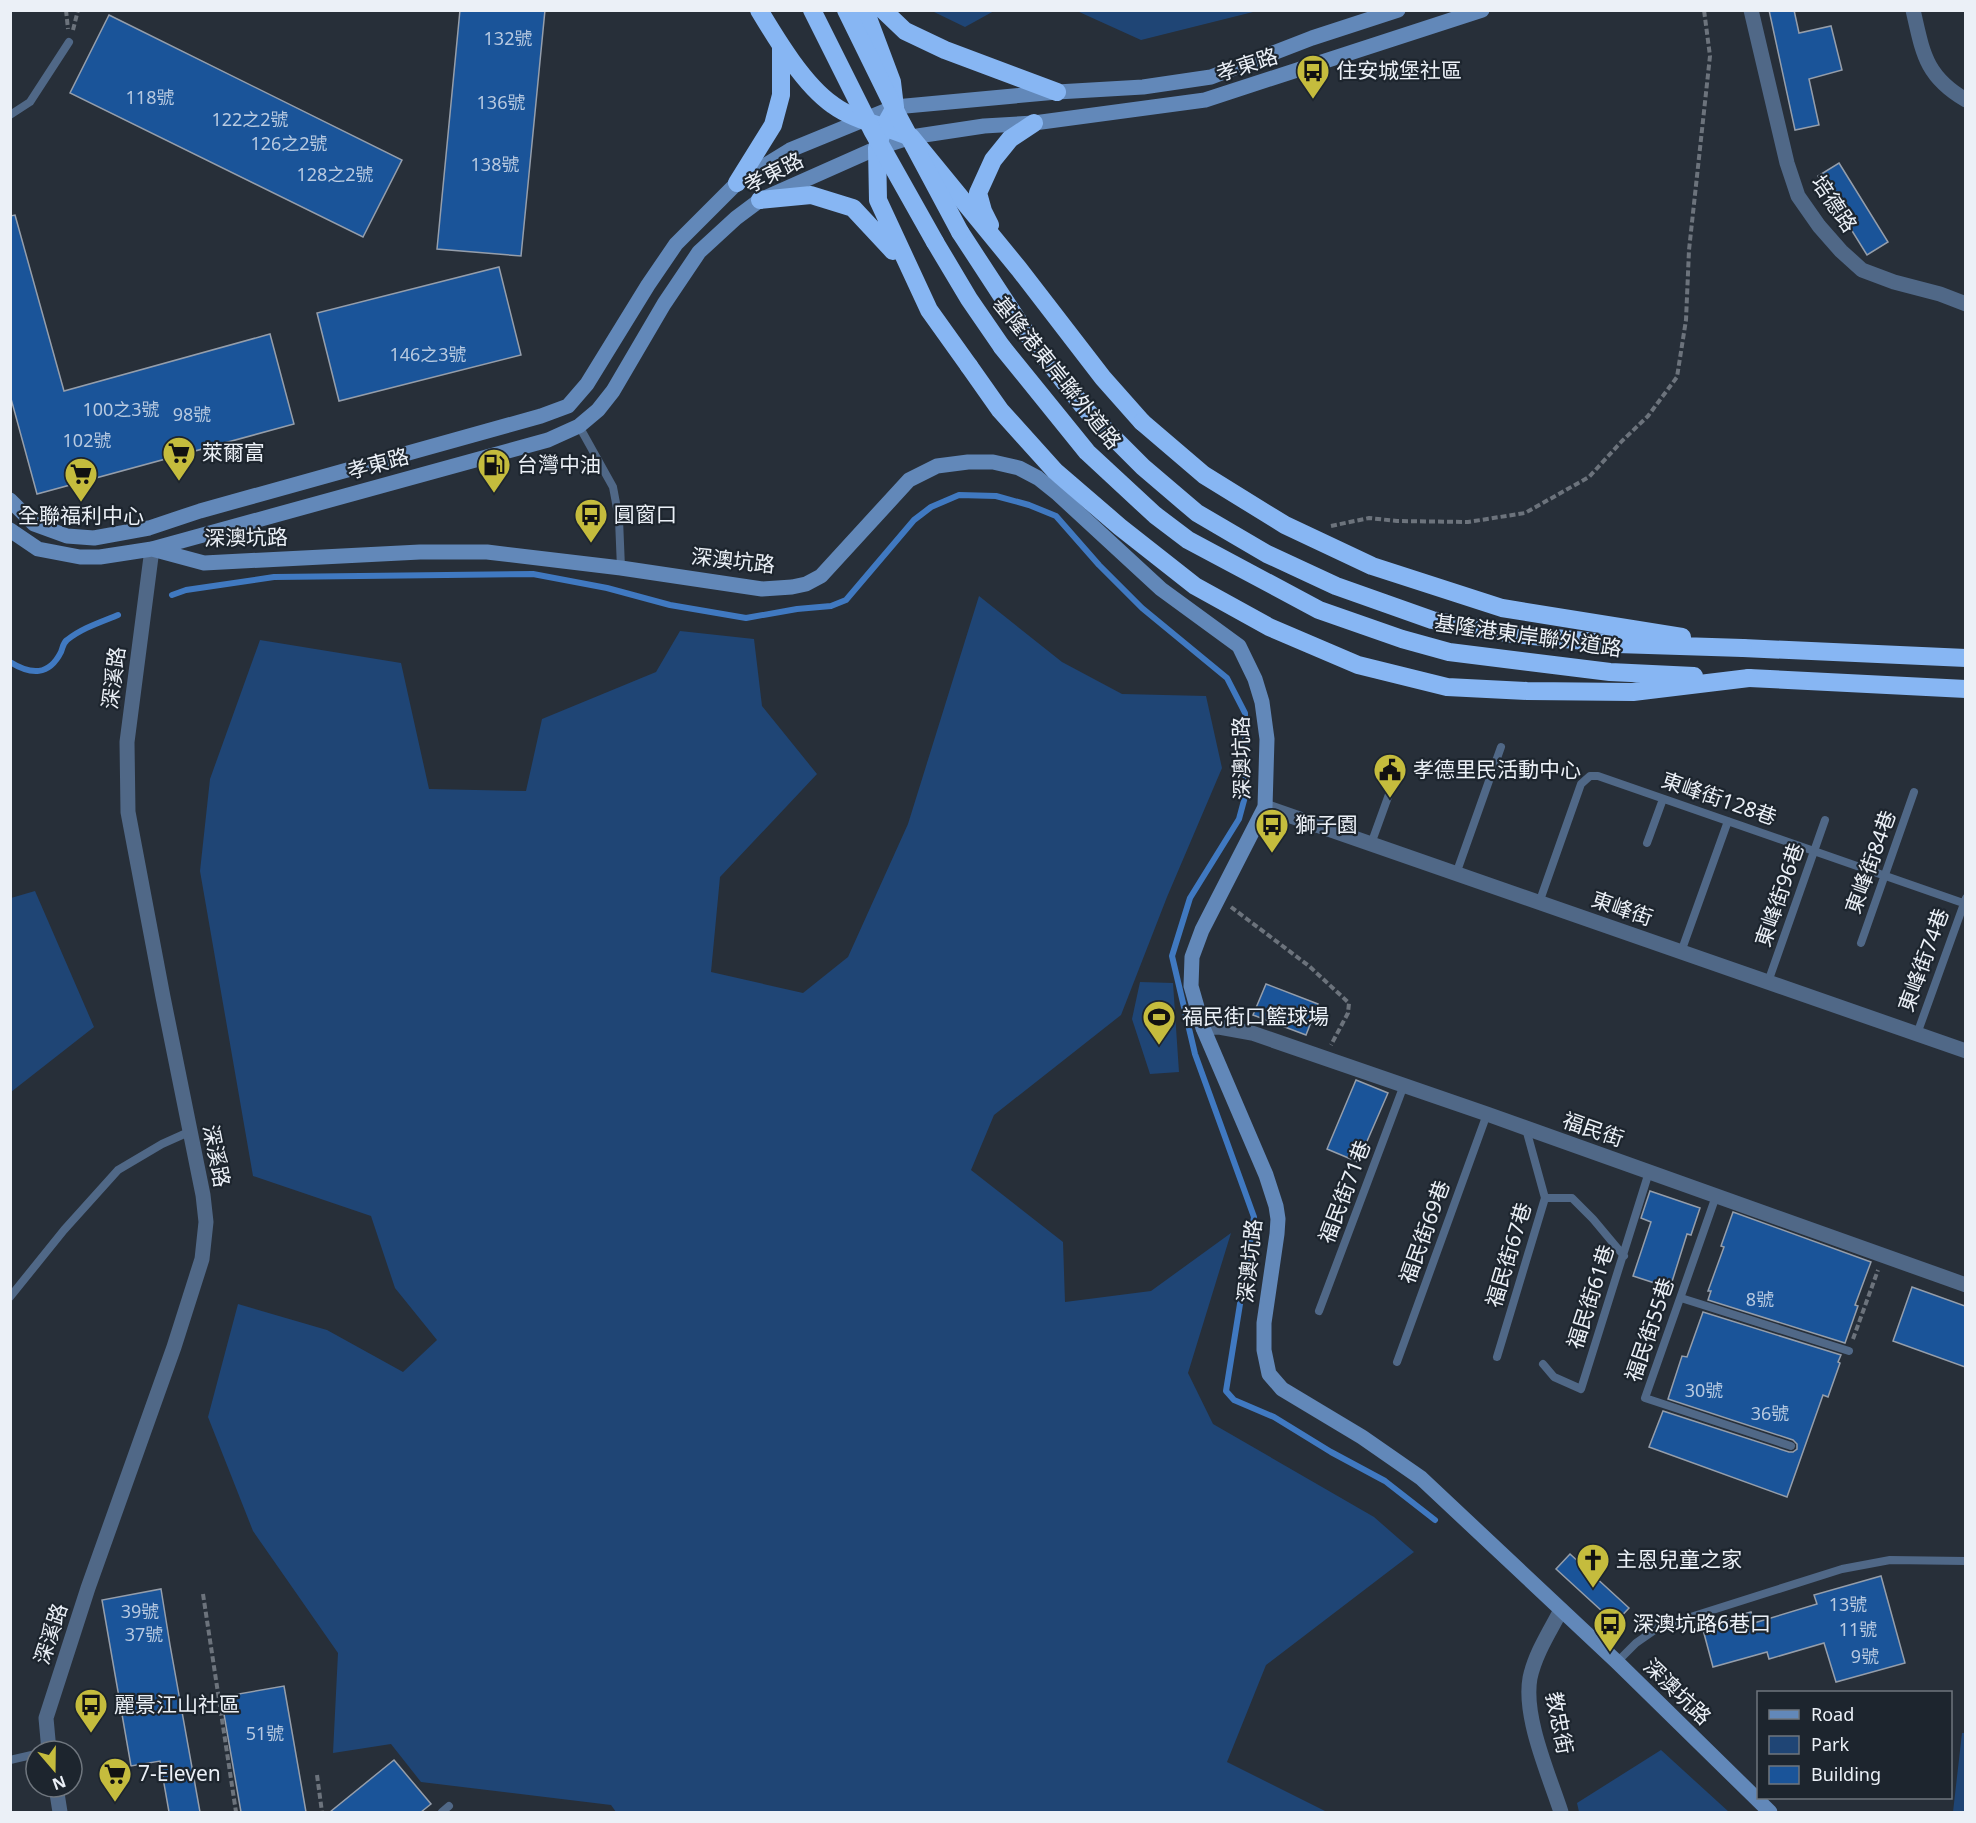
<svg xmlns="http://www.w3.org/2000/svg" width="1976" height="1823" font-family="'Noto Sans','Noto Sans TC',sans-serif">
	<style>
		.green { fill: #1f4575 }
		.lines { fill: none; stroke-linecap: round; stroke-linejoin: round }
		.stream { stroke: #4079c1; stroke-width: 6 }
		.building { fill: #1a5499; stroke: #959eab; stroke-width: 1.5 }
		.path { stroke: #6c737c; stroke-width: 4; stroke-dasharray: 6 3; stroke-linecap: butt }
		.lane { stroke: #506887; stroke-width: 8 }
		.street { stroke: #506887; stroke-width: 15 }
		.secondary { stroke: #6288b9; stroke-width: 15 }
		.highway { stroke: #87b6f3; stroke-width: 18 }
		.highway-bridge { stroke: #87b6f3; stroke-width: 18 }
		.labels { text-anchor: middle; stroke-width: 4.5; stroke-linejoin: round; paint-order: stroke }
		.number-label { font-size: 18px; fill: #b7c9e0 }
		.street-label { font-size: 21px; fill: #ebf0f7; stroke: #1d252e }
		.poi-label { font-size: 21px; fill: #ebf0f7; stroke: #1d252e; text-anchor: start }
	</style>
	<rect width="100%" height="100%" fill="#272f39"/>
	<path class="green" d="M932,11h62l-29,16z
		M1077,11v-1l180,1 -116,29z
		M979,596l83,66 60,32 84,2 16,72 -55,129 -46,118 -127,100 -23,55 92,72 2,60 86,-11 80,-58 -43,140 25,51 161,93 40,35 -148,113 -39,97 100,50h-711l-5,-7 -190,-23 -30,-38 -58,9 5,-100 -85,-122 -45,-114 30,-113 89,26 76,42 34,-32 -42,-52 -24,-72 -118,-40 -53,-305 10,-92 50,-139 141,23 28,126 97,2 16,-72 114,-47 24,-41 74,8 8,67 55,68 -97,103 -9,95 92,21 45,-36 60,-133z
		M35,891l59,136 -83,65v-194z
		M1140,982l33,1 6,89 -29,2 -18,-55z
		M1962,1733h4l-1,79h-12z
		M1661,1750l68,62h-150l-2,-9z"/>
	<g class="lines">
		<path class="stream" d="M172,595l14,-5 88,-13 259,-3 74,14 63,17 76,13 51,-9 34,-3 15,-6 68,-80 17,-13 28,-12 37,1 33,9 27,11 43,49 43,43 85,70 18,35 1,80 -7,26 -49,79 -18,58 23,98 59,163 -28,174 8,9 40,17 57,35 54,29 50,39
			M10,662c21,13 39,14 51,-10 2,-5 2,-9 6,-12 15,-12 34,-18 51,-25"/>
	</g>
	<path class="building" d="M460,10h85l-24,246 -84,-7z
		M1769,10h25l5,23 32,-7 11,44 -33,9 10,46 -24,5z
		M109,15l293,145 -39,77 -293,-144z
		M1839,163l49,79 -21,13 -49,-79z
		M15,215l49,176 206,-57 24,90 -257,70 -27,-99v-179z
		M499,267l22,88 -182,46 -22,-88z
		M1266,984l52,20 -12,31 -53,-20z
		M1356,1080l32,13 -30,69 -31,-13z
		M1650,1191l50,17 -9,27 -4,-1 -17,54 -37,-12 18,-54 -10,-4z
		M1733,1212l138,50 -16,43 3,1 -13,37 -137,-43 3,-9h-3l16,-44 -3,-1z
		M1912,1287l53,19v61l-72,-26z
		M1703,1312l138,43 -3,7 2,1 -12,34 -5,-2 -36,102 -138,-50 14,-36 126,41h4l4,-3v-5l-4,-4 -125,-41 14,-43 5,1z
		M1570,1554l59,54 -14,15 -59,-54z
		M1881,1576l24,87 -69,19 -12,-39 -55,16 -2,-7 -54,15 -11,-41 49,-14 3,11 63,-19 -3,-9z
		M161,1589l9,56 30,167h-31l-9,-51 -29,5 -29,-166z
		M284,1686l22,126h-65l-20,-115z
		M394,1760l37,44 -10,8h-91z"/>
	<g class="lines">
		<path class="path" d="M66,10l2,19
			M73,30l5,-20
			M1331,526l38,-8 28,3 71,1 57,-9 64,-36 33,-36 26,-25 29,-39 9,-57 3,-70 21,-194 -6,-46
			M1231,907l78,59 40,37 -1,10 -17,32
			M1853,1339l25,-69
			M203,1594l33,218
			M317,1775l5,37"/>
		<path class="lane" d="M10,115l20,-13 39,-60
			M579,426l34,61 6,32 2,49
			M1647,843l16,-44
			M1371,844l25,-69
			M1456,874l45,-127
			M1539,903l42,-119 9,-8h8l368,128
			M1861,943l53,-151
			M1681,952l47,-131
			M1768,982l57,-162
			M1917,1034l49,-136
			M1716,1196l-71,202 146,48
			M1545,1198h27l21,21 31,37
			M10,1297l54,-67 54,-60 44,-26 29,-13
			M1681,1298l168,53
			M1319,1311l85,-226
			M1497,1357l48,-159 -19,-69
			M1397,1362l90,-248
			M1543,1364l11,13 27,12 68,-217
			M1617,1662l19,-19 23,-16 183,-58 48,-9 76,1
			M10,1760l26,-6
			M442,1812l7,-6"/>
		<path class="street" d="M1751,10l36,153 11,33 21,30 22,25 21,19 32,12 46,12 26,10
			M1913,10c10,43 12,66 53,90
			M1265,807l701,244
			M1203,1028l16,-1 33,6 235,81 479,171
			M1561,1610c-11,21 -26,44 -31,68 -7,39 19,97 31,134
			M49,1751l-3,-33 42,-130 86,-241 28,-88 4,-37 -3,-27 -40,-198 -35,-185 -1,-70 25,-193
			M56,1787l4,25"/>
		<path class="secondary" d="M10,500l24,24 33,12 27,2 55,-10 51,-17 341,-95 27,-10 19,-22 61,-99 28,-41 61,-61 53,-33 105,-43 162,-15 86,-5 68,-10 101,-39 86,-28
			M10,530l28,19 42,8h20l52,-8 52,14 216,-11h67l134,16 141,21 30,-2 14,-3 15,-8 88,-96 28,-14 31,-4h25l26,6 19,10 20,16 103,95 78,57 16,33 7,23 5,37 -2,68 -63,123 -10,27 -1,29 12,42 63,147 10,31 2,13 -1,15 -13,89v27l5,24 13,15 80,48 59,41 196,184 153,150
			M152,549l396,-109 31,-14 19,-16 15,-19 51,-87 35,-52 37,-34 24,-18 117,-52 34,-11 73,-11 50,-3 171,-23 277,-90"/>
		<path class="highway" d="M759,10c18,30 45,75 74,95 15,11 33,17 51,22l-7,21 1,52 51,110 40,56
			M865,10l27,72 3,25 -11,20 27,10 108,132 84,109 39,44
			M883,10l22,21 40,19 112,42
			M737,183l36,-58 8,-30v-49
			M760,200l51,-5 42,13 40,43
			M990,225l-7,-14 -5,-18 15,-33 17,-21 24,-16
			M960,232l64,98
			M935,242l34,57 33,48
			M1743,648l223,10
			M1749,678l217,11"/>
		<path class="highway-bridge" d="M812,10l60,120 63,112
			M846,10l52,106 62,116
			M1024,330l62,80 57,57 54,46 70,41 69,32 96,34 80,14 105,10 126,4
			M1002,347l85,105 68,63 33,25 131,70 83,29 47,13 161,20 84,4
			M969,366l31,44 55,61 65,56 75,59 74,41 89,38 89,22 80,4 106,1 116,-14
			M1142,422l62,53 81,50 87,41 130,42 180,29"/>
	</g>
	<defs>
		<g id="bus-pin" transform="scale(1.725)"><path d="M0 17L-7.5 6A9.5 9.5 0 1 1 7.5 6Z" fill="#c5bc3d" stroke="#1d252e"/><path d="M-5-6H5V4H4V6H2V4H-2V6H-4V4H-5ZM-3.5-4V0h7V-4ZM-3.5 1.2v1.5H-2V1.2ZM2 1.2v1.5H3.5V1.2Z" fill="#111"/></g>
		<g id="supermarket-pin" transform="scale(1.725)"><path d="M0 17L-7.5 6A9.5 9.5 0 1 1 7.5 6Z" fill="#c5bc3d" stroke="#1d252e"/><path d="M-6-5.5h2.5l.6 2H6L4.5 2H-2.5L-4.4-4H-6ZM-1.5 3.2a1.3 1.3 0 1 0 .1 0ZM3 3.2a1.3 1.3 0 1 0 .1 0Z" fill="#111"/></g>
		<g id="fuel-pin" transform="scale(1.725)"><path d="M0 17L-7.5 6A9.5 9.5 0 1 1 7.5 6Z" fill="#c5bc3d" stroke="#1d252e"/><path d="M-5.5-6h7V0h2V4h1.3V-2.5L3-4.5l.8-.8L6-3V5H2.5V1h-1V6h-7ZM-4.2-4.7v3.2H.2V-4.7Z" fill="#111"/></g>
		<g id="civic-pin" transform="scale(1.725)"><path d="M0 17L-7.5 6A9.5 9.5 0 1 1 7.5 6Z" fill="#c5bc3d" stroke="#1d252e"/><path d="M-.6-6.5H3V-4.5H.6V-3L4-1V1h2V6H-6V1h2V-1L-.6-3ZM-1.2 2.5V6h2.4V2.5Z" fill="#111"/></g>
		<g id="stadium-pin" transform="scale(1.725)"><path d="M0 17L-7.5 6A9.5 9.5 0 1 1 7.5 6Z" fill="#c5bc3d" stroke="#1d252e"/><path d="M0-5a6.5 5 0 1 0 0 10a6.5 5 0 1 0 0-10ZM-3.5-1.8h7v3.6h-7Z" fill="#111"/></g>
		<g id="church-pin" transform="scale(1.725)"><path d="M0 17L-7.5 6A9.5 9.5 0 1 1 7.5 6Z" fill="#c5bc3d" stroke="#1d252e"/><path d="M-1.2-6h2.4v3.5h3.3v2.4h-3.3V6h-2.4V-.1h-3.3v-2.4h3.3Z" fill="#111"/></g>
	</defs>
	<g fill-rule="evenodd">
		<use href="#bus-pin" x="1313" y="71"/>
		<use href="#supermarket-pin" x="179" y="453"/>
		<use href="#fuel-pin" x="494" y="465"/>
		<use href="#supermarket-pin" x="81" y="474"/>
		<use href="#bus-pin" x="591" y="515"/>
		<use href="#civic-pin" x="1390" y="770"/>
		<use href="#bus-pin" x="1272" y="825"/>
		<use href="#stadium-pin" x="1159" y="1017"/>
		<use href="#church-pin" x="1593" y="1560"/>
		<use href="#bus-pin" x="1610" y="1624"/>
		<use href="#bus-pin" x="91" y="1705"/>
		<use href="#supermarket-pin" x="115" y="1774"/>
	</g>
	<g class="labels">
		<g class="number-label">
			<text x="508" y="45">132號</text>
			<text x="150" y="104">118號</text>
			<text x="501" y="109">136號</text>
			<text x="250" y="126">122之2號</text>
			<text x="289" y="150">126之2號</text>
			<text x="495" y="171">138號</text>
			<text x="335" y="181">128之2號</text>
			<text x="428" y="361">146之3號</text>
			<text x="121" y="416">100之3號</text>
			<text x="192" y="421">98號</text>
			<text x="87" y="447">102號</text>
			<text x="1760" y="1306">8號</text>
			<text x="1704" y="1397">30號</text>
			<text x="1770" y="1420">36號</text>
			<text x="1848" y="1611">13號</text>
			<text x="140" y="1618">39號</text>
			<text x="1858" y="1636">11號</text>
			<text x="144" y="1641">37號</text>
			<text x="1865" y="1663">9號</text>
			<text x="265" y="1740">51號</text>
		</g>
		<g class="street-label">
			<text transform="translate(1247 65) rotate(-18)" y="7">孝東路</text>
			<text transform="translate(774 173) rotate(-27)" y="7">孝東路</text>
			<text transform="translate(1834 204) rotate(56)" y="7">培德路</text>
			<text transform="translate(1057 373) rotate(51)" y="7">基隆港東岸聯外道路</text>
			<text transform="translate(378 464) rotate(-15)" y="7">孝東路</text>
			<text transform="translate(246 538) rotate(-1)" y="7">深澳坑路</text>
			<text transform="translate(733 561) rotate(6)" y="7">深澳坑路</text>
			<text transform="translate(1528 636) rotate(8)" y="7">基隆港東岸聯外道路</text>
			<text transform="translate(114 678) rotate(-83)" y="7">深溪路</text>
			<text transform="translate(1242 758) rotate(-91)" y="7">深澳坑路</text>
			<text transform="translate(1719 799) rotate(19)" y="7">東峰街128巷</text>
			<text transform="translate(1871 862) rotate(-70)" y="7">東峰街84巷</text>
			<text transform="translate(1780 895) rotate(-71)" y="7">東峰街96巷</text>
			<text transform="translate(1622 909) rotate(19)" y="7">東峰街</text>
			<text transform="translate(1924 960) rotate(-70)" y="7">東峰街74巷</text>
			<text transform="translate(1593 1130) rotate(19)" y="7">福民街</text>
			<text transform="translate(216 1156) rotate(79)" y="7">深溪路</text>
			<text transform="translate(1345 1192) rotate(-69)" y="7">福民街71巷</text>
			<text transform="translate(1425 1232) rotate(-70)" y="7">福民街69巷</text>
			<text transform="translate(1509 1255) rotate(-73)" y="7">福民街67巷</text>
			<text transform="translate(1250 1261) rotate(-84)" y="7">深澳坑路</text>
			<text transform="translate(1591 1297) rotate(-72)" y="7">福民街61巷</text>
			<text transform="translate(1650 1330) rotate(-71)" y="7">福民街55巷</text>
			<text transform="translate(51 1634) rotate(-72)" y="7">深溪路</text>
			<text transform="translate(1677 1692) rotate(44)" y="7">深澳坑路</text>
			<text transform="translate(1559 1723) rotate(79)" y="7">教忠街</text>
		</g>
		<g class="poi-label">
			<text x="1336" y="78">住安城堡社區</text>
			<text x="202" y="460">萊爾富</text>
			<text x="517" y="472">台灣中油</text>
			<text x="614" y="522">圓窗口</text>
			<text x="81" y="523" text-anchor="middle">全聯福利中心</text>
			<text x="1413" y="777">孝德里民活動中心</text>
			<text x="1295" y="832">獅子園</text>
			<text x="1182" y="1024">福民街口籃球場</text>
			<text x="1616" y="1567">主恩兒童之家</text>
			<text x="1633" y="1631">深澳坑路6巷口</text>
			<text x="114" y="1712">麗景江山社區</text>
			<text x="138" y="1781">7-Eleven</text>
		</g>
	</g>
	<rect width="1976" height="1823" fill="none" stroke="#ebf0f7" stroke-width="24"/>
	<rect x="1757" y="1691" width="195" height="108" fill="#1d252e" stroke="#6f767e" stroke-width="1.5"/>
	<rect x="1769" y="1710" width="30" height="9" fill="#6288b9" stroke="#6f767e" stroke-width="1.5"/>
	<text x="1811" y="1721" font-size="18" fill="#ebf0f7">Road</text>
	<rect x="1769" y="1736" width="30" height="18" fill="#1f4575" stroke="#6f767e" stroke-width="1.5"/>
	<text x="1811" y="1751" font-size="18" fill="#ebf0f7">Park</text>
	<rect x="1769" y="1766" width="30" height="18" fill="#1a5499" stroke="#6f767e" stroke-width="1.5"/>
	<text x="1811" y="1781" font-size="18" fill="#ebf0f7">Building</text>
	<g transform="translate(54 1769) rotate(160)"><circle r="28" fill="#1d252e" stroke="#6f767e" stroke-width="1.5"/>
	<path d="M0-4.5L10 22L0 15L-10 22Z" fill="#c5bc3d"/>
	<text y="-9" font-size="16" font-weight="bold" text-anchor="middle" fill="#ebf0f7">N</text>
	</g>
</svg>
